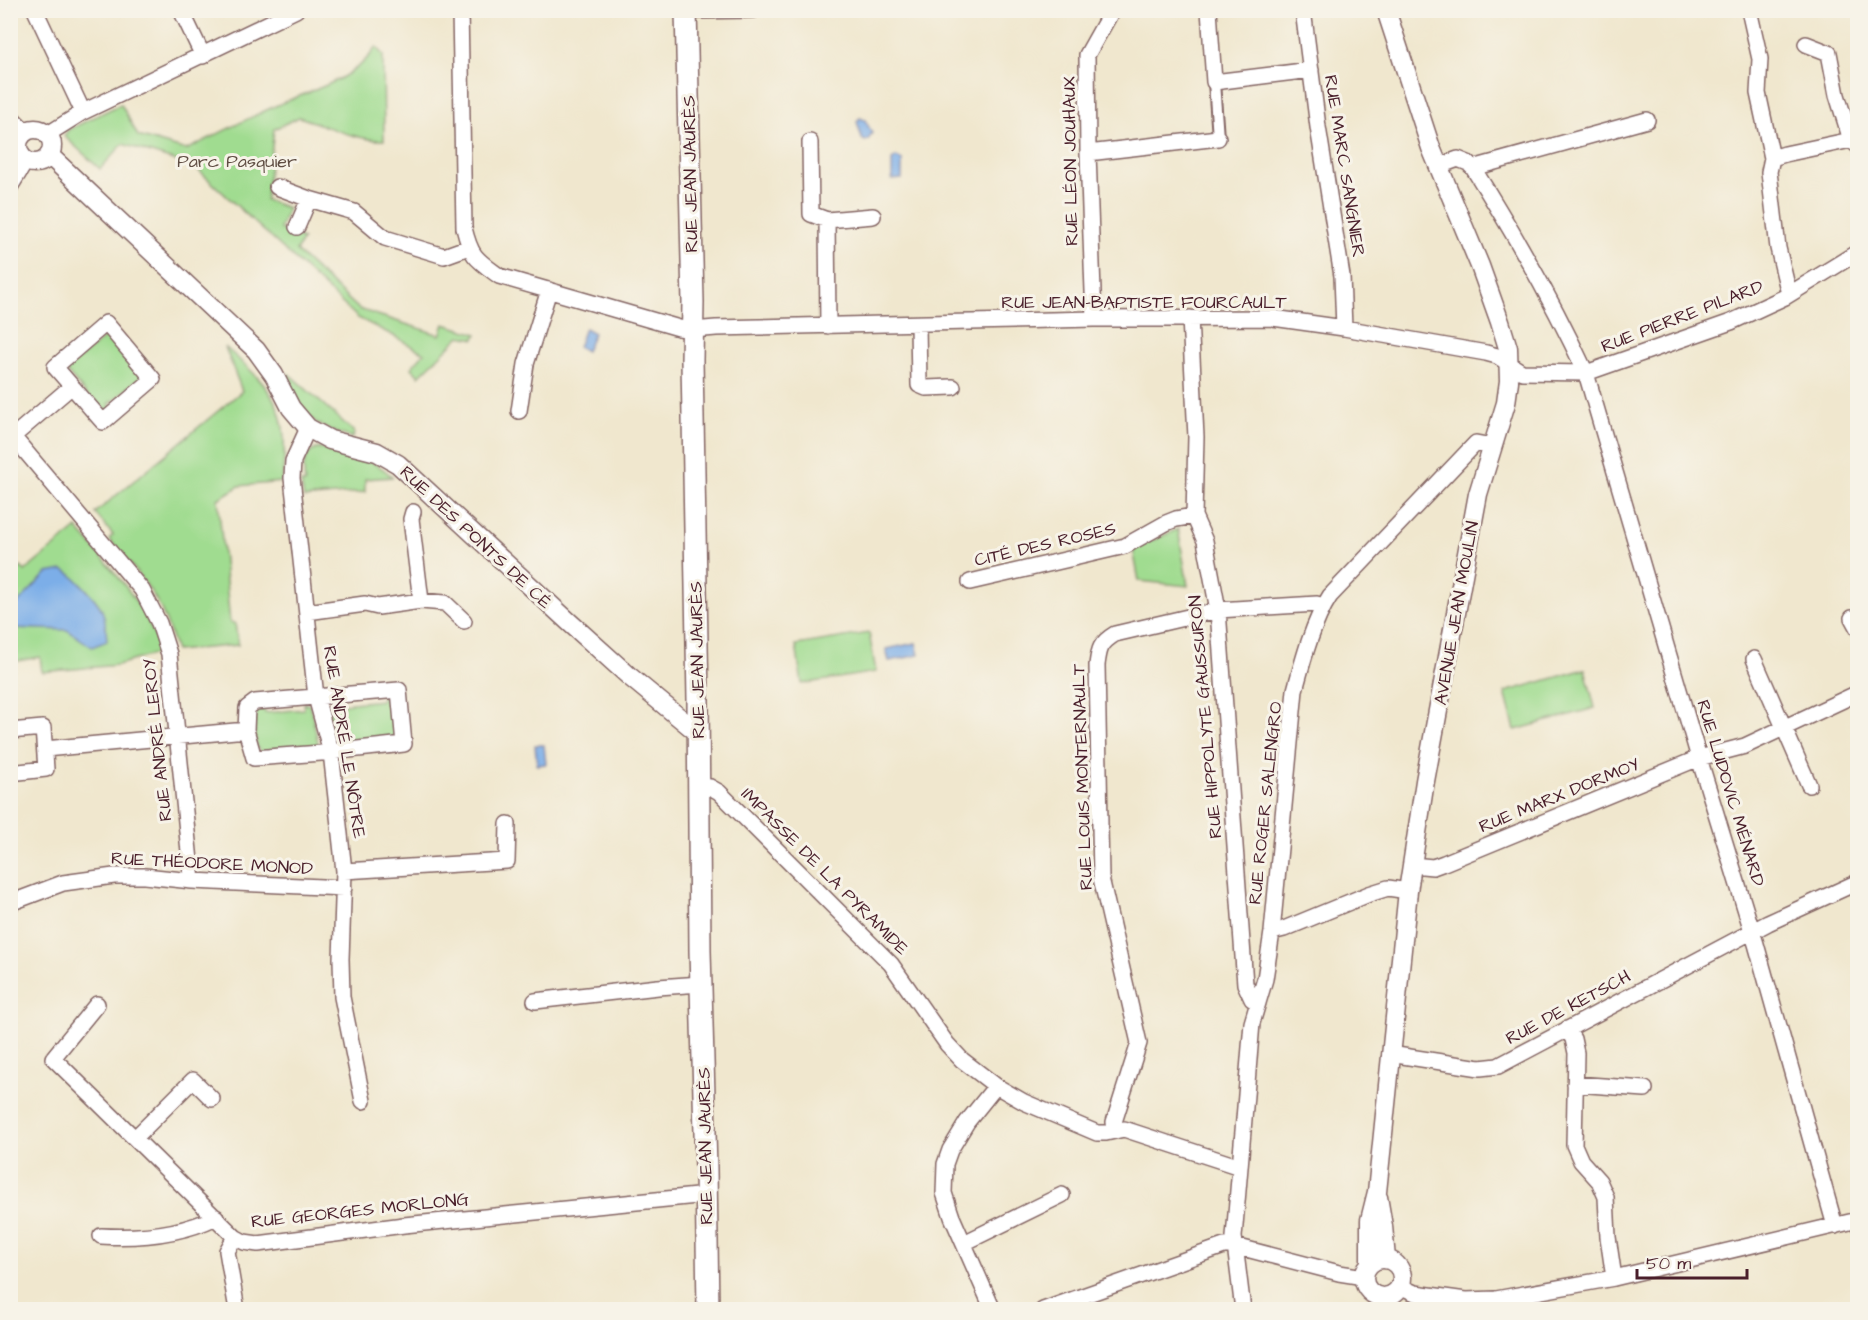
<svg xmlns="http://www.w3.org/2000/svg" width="1868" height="1320" font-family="'Architects Daughter',sans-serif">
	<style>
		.green { fill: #a0dc90; stroke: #757e5e; stroke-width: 1.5 }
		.water { fill: #7caee8; stroke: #63668a; stroke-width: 1.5 }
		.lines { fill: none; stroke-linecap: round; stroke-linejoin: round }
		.pedestrian-casing { stroke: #846564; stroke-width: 14 }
		.minor-casing { stroke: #846564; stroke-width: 18 }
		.tertiary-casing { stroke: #846564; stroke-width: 21 }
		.secondary-casing { stroke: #846564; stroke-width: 24 }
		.pedestrian { stroke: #fff; stroke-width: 10 }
		.minor { stroke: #fff; stroke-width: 15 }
		.tertiary { stroke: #fff; stroke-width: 18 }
		.secondary { stroke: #fff; stroke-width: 21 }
		.labels { text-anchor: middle; stroke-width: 6; stroke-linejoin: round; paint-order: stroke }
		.park-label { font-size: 18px; fill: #604e44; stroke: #f7f3e8 }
		.street-label { font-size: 18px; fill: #4a1f2b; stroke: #f7f3e8 }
	</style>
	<rect width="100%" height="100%" fill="#f7f3e8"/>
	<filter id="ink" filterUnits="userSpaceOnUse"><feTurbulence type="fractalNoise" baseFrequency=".0167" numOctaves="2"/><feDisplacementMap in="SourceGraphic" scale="12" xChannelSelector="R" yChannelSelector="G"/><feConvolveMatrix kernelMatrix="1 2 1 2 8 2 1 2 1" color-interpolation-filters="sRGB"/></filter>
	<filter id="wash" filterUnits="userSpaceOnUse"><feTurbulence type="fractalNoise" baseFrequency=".008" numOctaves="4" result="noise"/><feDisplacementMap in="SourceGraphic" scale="24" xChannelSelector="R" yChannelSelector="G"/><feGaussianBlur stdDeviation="1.35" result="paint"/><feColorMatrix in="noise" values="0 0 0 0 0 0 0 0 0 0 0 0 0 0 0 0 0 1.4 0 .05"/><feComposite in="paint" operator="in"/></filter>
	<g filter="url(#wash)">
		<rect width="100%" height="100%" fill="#f0e7ce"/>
		<path class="green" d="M376,47l7,8 1,85c-26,1 -60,-15 -85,-23l-25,12 -8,71 22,8 -8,21 23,10 -7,12 63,58 81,26 4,-11 33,10 -2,5 -15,-3 -41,40 -8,-8 13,-15 -32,-18 -34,-17 -163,-151 -72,-23 -23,25 -36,-33 4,-6 53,-26 17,32 48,14c32,-16 64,-33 96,-47 33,-14 74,-24 94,-56z
			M105,332l38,36v15l-4,-4 -30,25 4,4 -12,3 -35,-40v-5l5,-8 4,4 29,-24 -3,-5z
			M225,347c53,46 65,63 57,135l-43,4 -21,13 12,124h5l3,22 -62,6c-5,-15 -9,-30 -16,-44 -13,-25 -33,-47 -51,-68l4,-4 -18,-22 147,-122z
			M289,374l61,54 4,4 -1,6c-43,-12 -50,-24 -70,-62z
			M322,448c25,7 52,9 70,29l-27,2v13l-61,6 -3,-15h4c-2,-16 -3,-33 17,-35z
			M77,528c33,39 68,75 84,124l-43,13 -76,7 -2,-15 -29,5v-86l10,-9 4,4z
			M1178,529l10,57 -49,-5 -6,-32z
			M869,633l7,39 -74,12 -6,-39z
			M1585,669l10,39 -80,22 -10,-38z
			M382,694l10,2 5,44 -9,-2 -40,3v6l-11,-2 -3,-4 -6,-35 5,-6 8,-2 2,6 39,-4z
			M304,703l6,2 8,37v6l-8,4 -1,-6 -40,3 -3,6 -9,-7c-2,-13 -8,-34 6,-41l2,6 39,-4z"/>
		<path class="water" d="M860,118l5,2 7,13 -4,7 -3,1 -3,-2c-1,-3 -5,-17 -5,-18z
			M896,157l6,3v19l-10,1v-20z
			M585,328l9,5 -8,18 -8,-4z
			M63,570c10,3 32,28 38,38 5,9 5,22 6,33l-15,6 -25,-17 -56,-2v-18l36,-37z
			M916,643l3,12 -30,6 -3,-12z
			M535,745h9l2,19 -9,1z"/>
	</g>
	<g filter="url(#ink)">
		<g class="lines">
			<g class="pedestrian-casing">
				<path id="pedestrian" d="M1214,82l4,56"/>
			</g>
			<g class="minor-casing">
				<path id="minor" d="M35,10l48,102
					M181,10l22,46
					M460,10l4,218c7,29 12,31 35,48l180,52 14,2 23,-2 378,-9 179,-1 71,10 142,25 11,3 25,16 64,1 145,-51 54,-25 73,-45
					M1209,10l5,72 97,-12
					M1303,10l15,117 24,149 2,52
					M1749,10l11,49 -2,34 14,65
					M686,11l68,-1
					M1806,44l23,9 8,42 14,45
					M48,134l35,-22 213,-102
					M810,142l1,72 16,6
					M1088,153l130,-15
					M1439,166l19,-7 10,4 5,5c41,65 80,134 113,205l113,385 57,186 79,282
					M1473,168l174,-48
					M10,187l16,-26
					M277,187l32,12
					M297,227l12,-28 45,13 31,26 59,18 25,-9
					M1789,294l-11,-46 -9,-76 3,-14 13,-4 66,-14 7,6
					M1190,318l6,119 -2,79 11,25 13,69 27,374 7,15 6,4
					M1094,319l-6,-166 -1,-98 23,-41 4,-4
					M106,323l47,56 -50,43 -48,-55z
					M918,324l1,61 7,3 27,-1
					M828,326l-1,-106 46,-4
					M519,411l7,-47 23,-74
					M308,428l-15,33 -1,17 24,219 15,55 13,119 -3,88 1,38 21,104
					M10,433l132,157 17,33 10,31 23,227
					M10,439l62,-53
					M970,582l155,-36 41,-23 10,-4 18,-3
					M421,601l24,2 19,18
					M307,612l58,-8 13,3 43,-6 -10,-82 2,-7
					M1852,618l6,11
					M1754,659l55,126
					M399,690l5,54 -83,9 -67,5 -8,-28 1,-22 8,-6z
					M10,731l33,-3 3,41 -36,4
					M45,749l201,-19
					M699,786l11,1 9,5 172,172 56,80 15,16 34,26 28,16 73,31h9l18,-4 116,38
					M1412,865l21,2 11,-4 255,-105 46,-12 113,-53
					M344,871l163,-10 1,-37
					M10,903l53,-20 51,-7h31l47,5 152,7
					M1272,932l12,-3 85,-35 19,-6 20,3
					M535,1001l123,-14 43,-3
					M97,1004l-44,54 182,179 9,5 14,2 146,-19 303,-30
					M1567,1029l6,10 3,14 -2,92 7,16 18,20 7,16 2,40 6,41
					M1390,1054l90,14 18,-2 270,-143 90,-41
					M1575,1084l70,5
					M1115,1130l-1,-8 25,-79 -38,-165 -4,-213c2,-16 3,-22 18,-31l103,-24 99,-6 6,2
					M135,1138l58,-58 19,19
					M101,1236c38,2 81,-2 115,-19
					M235,1237l-8,14 10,59
					M964,1243l98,-48
					M1399,1286l16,7 51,7 30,-1 118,-21 244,-58
					M993,1310l-41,-93 -8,-24 1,-29 5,-14 17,-28 29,-36
					M1043,1310l181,-64h11l104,27 25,4
					M1243,1310l-9,-73 6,-70 12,-144 13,-44 7,-47 23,-242c8,-30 18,-68 35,-94l146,-153 16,3"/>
			</g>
			<g class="tertiary-casing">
				<path id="tertiary" d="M10,118l14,14
					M18 146a17 17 0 1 1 34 0a17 17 0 1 1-34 0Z
					M49,155l207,195 18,25 17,33 17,20 22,12 47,12 21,12 170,157 61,55 63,52 6,1
					M1378,1197l5,29 3,33
					M1364 1278a19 19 0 1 1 38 0a19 19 0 1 1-38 0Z
					M1370,1264v-44l7,-28 31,-301 17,-110 53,-287 28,-91 3,-22 -1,-33 -8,-26 -20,-56 -49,-118 -45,-138"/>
			</g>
			<g class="secondary-casing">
				<path id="secondary" d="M686,10l7,292 -1,58 6,340 2,251 6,218 2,141"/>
			</g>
			<use href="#pedestrian" class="pedestrian"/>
			<use href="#minor" class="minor"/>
			<use href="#tertiary" class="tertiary"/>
			<use href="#secondary" class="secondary"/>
		</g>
	</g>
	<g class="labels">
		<g class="park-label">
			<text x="237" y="167">Parc Pasquier</text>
		</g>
		<g class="street-label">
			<text transform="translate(1070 161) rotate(-91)" y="6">RUE LÉON JOUHAUX</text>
			<text transform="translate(1345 166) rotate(81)" y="6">RUE MARC SANGNIER</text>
			<text transform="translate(690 174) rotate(-91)" y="6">RUE JEAN JAURÈS</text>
			<text x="1144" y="308">RUE JEAN-BAPTISTE FOURCAULT</text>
			<text transform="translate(1682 316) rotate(-21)" y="6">RUE PIERRE PILARD</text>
			<text transform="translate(476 537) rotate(43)" y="6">RUE DES PONTS DE CÉ</text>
			<text transform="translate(1045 544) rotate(-13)" y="6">CITÉ DES ROSES</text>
			<text transform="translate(1456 613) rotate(-80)" y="6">AVENUE JEAN MOULIN</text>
			<text transform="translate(697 660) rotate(-91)" y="6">RUE JEAN JAURÈS</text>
			<text transform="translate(1205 717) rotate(-95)" y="6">RUE HIPPOLYTE GAUSSURON</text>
			<text transform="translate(157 740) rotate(-96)" y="6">RUE ANDRÉ LEROY</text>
			<text transform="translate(345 742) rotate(81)" y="6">RUE ANDRÉ LE NÔTRE</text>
			<text transform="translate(1082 777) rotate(-92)" y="6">RUE LOUIS MONTERNAULT</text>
			<text transform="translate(1731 793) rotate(73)" y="6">RUE LUDOVIC MÉNARD</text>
			<text transform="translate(1559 795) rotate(-22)" y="6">RUE MARX DORMOY</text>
			<text transform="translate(1265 803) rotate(-84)" y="6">RUE ROGER SALENGRO</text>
			<text transform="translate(212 863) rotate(3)" y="6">RUE THÉODORE MONOD</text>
			<text transform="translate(825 871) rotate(45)" y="6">IMPASSE DE LA PYRAMIDE</text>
			<text transform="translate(1568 1007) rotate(-28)" y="6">RUE DE KETSCH</text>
			<text transform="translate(705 1146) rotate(-91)" y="6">RUE JEAN JAURÈS</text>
			<text transform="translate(360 1210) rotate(-6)" y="6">RUE GEORGES MORLONG</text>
		</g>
	</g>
	<rect width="1868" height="1320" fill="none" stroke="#f7f3e8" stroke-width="36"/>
	<path d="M1637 1269v9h110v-9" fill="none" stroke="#4a1f2b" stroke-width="3"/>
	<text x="1646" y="1269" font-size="18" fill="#4a1f2b" stroke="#f7f3e8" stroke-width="4.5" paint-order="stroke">50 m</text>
</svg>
